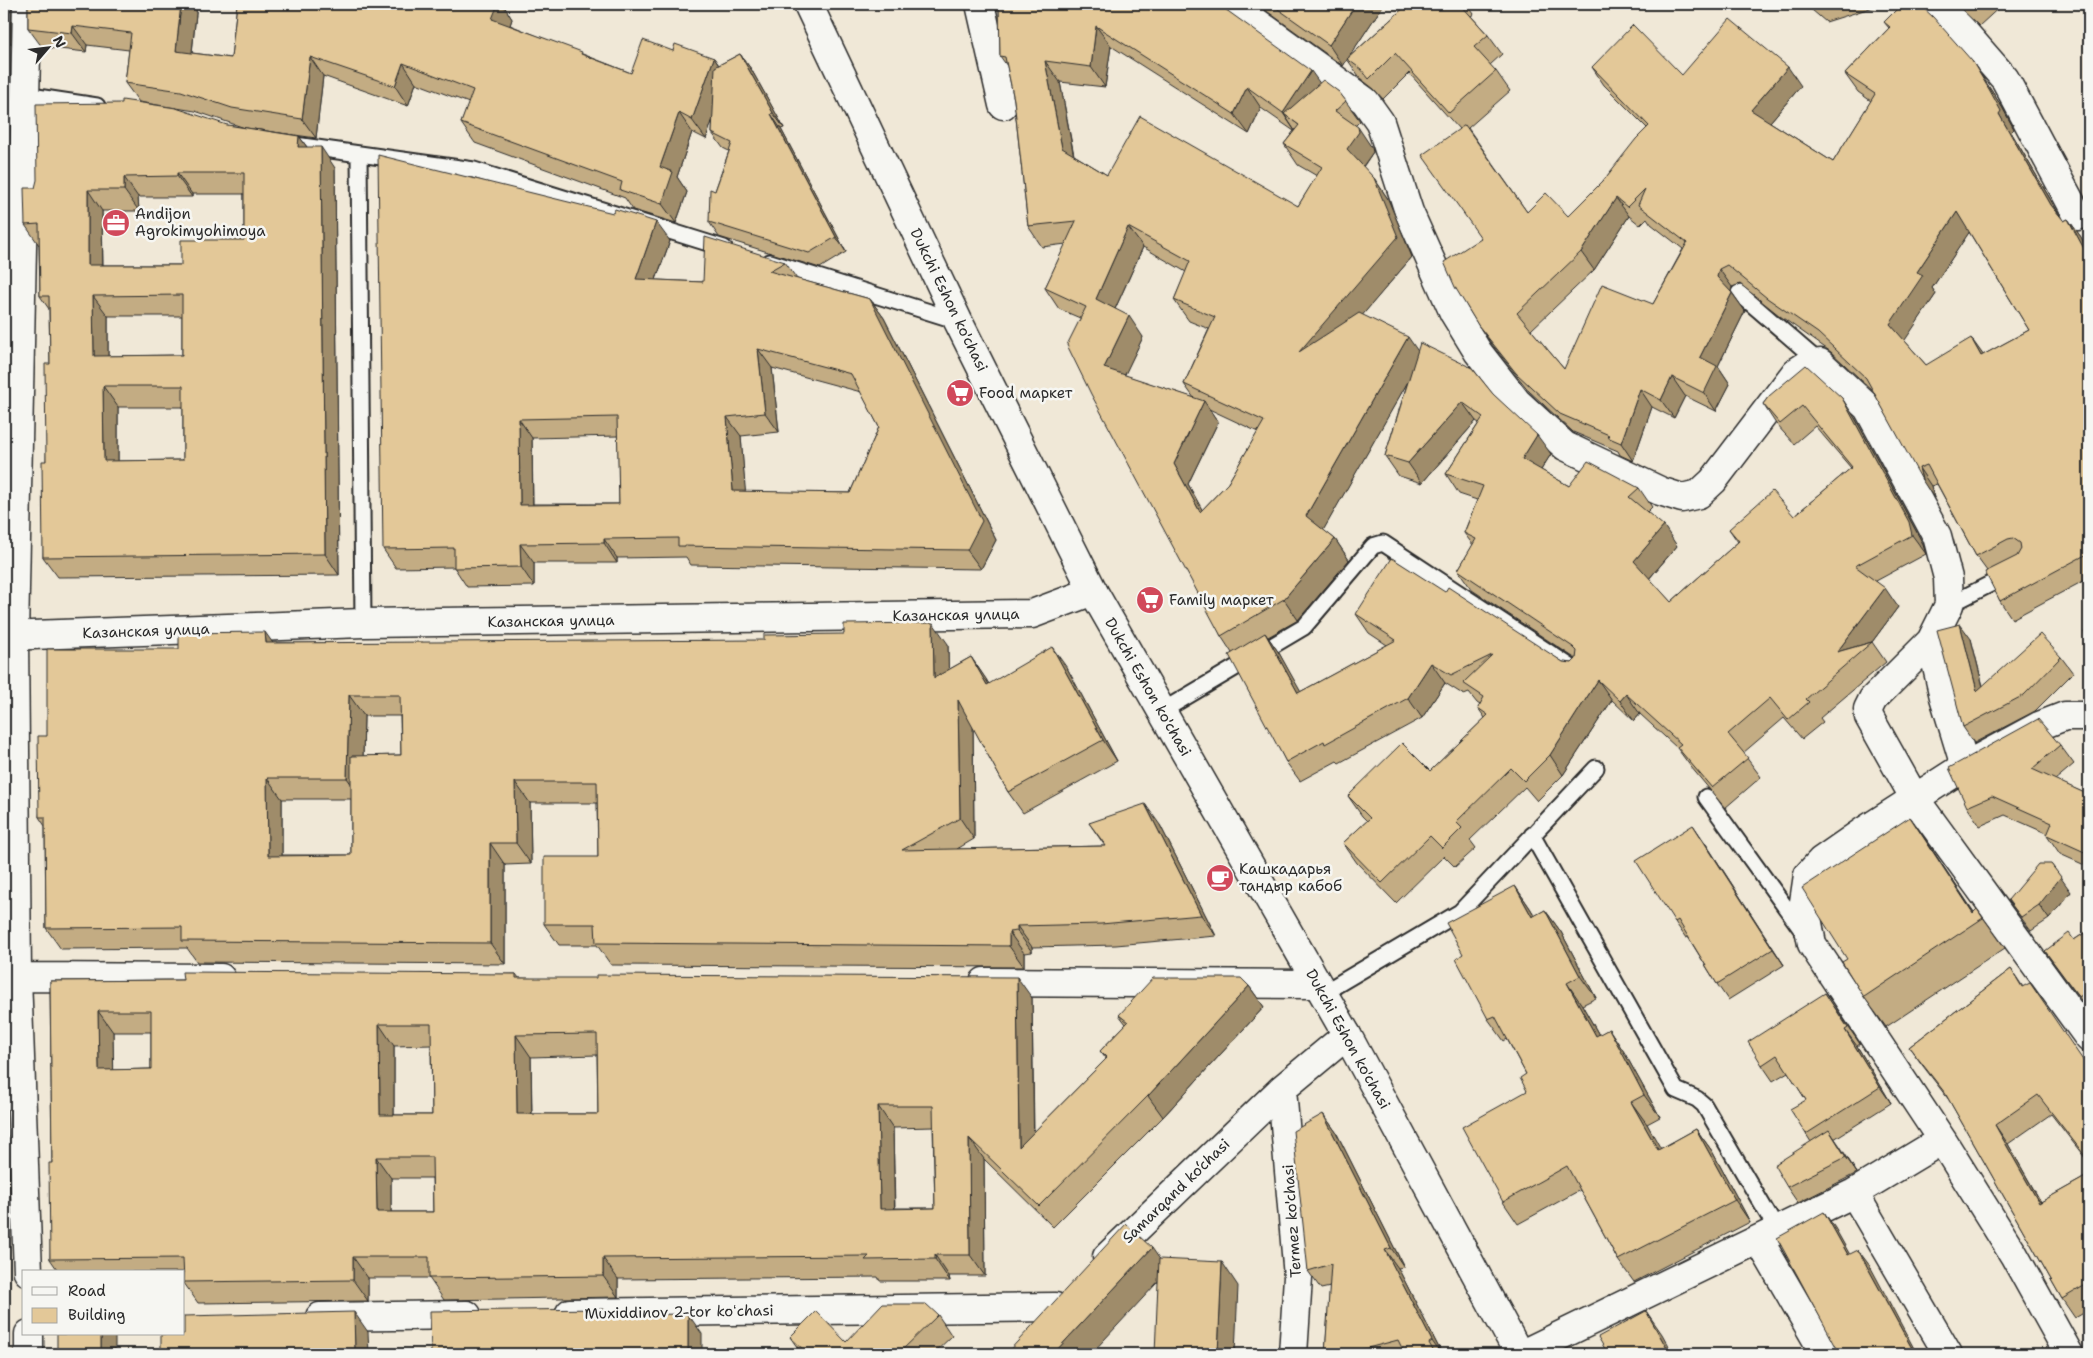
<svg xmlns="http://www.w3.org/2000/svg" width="2093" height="1358" font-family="'Shantell Sans',sans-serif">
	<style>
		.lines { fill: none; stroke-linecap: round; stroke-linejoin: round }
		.lane-casing { stroke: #2b2b2b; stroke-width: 19 }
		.street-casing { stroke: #2b2b2b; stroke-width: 31 }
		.secondary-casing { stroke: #2b2b2b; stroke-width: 31 }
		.primary-casing { stroke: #2b2b2b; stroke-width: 31 }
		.lane { stroke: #f6f6f2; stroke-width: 15 }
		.street { stroke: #f6f6f2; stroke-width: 28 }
		.secondary { stroke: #f6f6f2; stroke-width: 28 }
		.primary { stroke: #f6f6f2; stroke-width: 28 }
		.wall { fill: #c3ac83; stroke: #2b2b2b; fill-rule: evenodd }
		.shaded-wall { fill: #9f8c6a; stroke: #2b2b2b }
		.building { fill: #e3c898; stroke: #2b2b2b; fill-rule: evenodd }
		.labels { text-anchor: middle; stroke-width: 5; stroke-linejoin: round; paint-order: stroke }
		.poi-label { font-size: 15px; fill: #2b2b2b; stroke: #f6f6f2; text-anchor: start }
		.street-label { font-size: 15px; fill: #2b2b2b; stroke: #f6f6f2 }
	</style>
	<rect width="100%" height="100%" fill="#f0e8d7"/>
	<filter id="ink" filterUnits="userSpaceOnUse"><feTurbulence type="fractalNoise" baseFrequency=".02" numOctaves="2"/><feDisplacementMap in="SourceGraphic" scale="10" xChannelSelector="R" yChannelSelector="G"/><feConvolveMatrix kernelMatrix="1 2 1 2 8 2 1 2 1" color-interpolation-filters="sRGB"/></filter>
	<g filter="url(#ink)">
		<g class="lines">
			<g class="lane-casing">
				<path id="lane" d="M24,95l73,11
					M288,144l186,26 250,78
					M359,154l4,469
					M770,262l188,59
					M1739,293l81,70
					M1949,605l59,-30
					M1162,711l142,-84 69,-81 10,-3 197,130
					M1706,797l98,136
					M1532,835l144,255 21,9 7,6 73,125
					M1323,993l137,-81 136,-144"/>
			</g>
			<g class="street-casing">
				<path id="street" d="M27,4l-13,632 3,341 11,295
					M980,4l23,101
					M1231,4l134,97 15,21 29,90 45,101 24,39 39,50 48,44 95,45 22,7 17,-4 14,-13 83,-109 11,-7 13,-2 48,45 69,128 11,42 1,27 -18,36 -58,58 -5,10 1,8 46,82 174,239
					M1934,4l23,20 48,55 73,137
					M1931,641l13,56 21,69
					M17,977l204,1
					M984,982l333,2
					M1282,1089l16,188 -5,77
					M1854,1193l94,161
					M1759,1240l66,114
					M1107,1257l175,-168 65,-54
					M570,1313l485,-6
					M320,1317l147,-2
					M29,1354v-20
					M1522,1354l332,-161 88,-53
					M2069,1354l-55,-99 -72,-115 -130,-196 -8,-42 4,-27 13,-14 43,-30 101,-65 74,-40 26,-10h24"/>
			</g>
			<g class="secondary-casing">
				<path id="secondary" d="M4,636l359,-13 669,-9 61,-23"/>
			</g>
			<g class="primary-casing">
				<path id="primary" d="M808,4l150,317 135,270 254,444 172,319"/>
			</g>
			<use href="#lane" class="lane"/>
			<use href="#street" class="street"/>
			<use href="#secondary" class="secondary"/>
			<use href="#primary" class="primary"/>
		</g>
		<path class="wall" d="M4,4l7,40 -5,-1 -1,6h-1z
			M28,4h169l-5,49 39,5 6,-54h270l-2,4 7,11 -2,6 75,30 46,18 42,-22 41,7 5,7 21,-11 11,15 33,59 -3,1 65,123 -26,16 -101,-31 -10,-15 6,-31 14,-40 -6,-3 -11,-15 1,-15 -7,21 -14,-7 -15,45 10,15 -11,31 -43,-13 -8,-12 -150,-55 -14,-20 8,-20 -53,-20 -8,23 -85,-30 -7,62 -71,-10 -50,-17 -56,-9 -14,-19 4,-33 -42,-5 -1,7 -44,-5 -14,-19z
			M999,4h219l101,79 20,9 21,29 -5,5 17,22 1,4 -10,15 11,11 14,21 24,58 -50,58 56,36 75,43 58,60 -10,16 28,16 70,2 13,19 -5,5 30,34 -28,33 22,23 67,-60 -9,-13 65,-13 57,-48 -36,-42 -21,18 -18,-20 -13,-20 6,-8 86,22 67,124 4,12 -50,27 22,26 -26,35 14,20 -66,56 3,4 -21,17 -18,-21 -41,35 18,24 -36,31 -34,-41 -14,-19 -37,-34 -6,7 -22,-21 -49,75 -26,26 -12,-14 -55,53 6,8 -21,19 -11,-11 -48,47 -39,-40 -14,-20 24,-22 -5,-5 -14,-20 82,-25 55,-53 -7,-10 2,-3 -3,-2 -8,-10 -5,2 -19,-12 -23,35 -83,45 -2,-2 -37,20 -14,-19 -54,-109 -11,-17 -141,-318 -21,-9 -14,-21 21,-44 -24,3 -14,-21 -14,-126 -7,-34 -7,-10zM1111,46l138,88 12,-26 33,23 -10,13 14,21 19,11 -19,30 -191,-31 -33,-20 -14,-73 45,5zM1143,247l43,25 -12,28 15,21 20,8 -25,55 10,14 -70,-23 19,-38 -28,-28zM1408,381l-23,75 14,20 23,7 54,-62 3,2 -33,51 13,20 18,6 -13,33 9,12 -15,25 14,20 104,69 -4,4 -9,-1 -118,-70 -89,22 13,19 18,12 -87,47 -21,-39 -11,-16 30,-17 51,-60 -14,-21 -12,-9zM1209,409l49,23 -30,51 -26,27 -14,-26 30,-62z
			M1257,4h127l-36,54 60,-54h59l7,10 -3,2 17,19 14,19 -12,11 6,6 14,20 -42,37 59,84 41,4 35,-35 44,-53 -43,-43 -12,-18 209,19 -31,36 63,40 38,-61 -13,-9 -13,-18 44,-46 -5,-6 88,39 30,46 12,22 -3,3 51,87 2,2 4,-2 13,18 8,16v325l-77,41 -12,-18 -13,-30 -11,-15 -39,-72 -6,2 3,12 -61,-107 -42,-39 -51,-36 -40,-32 -8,3 -1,4 14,20 -27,55 12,18 -14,27 -31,-15 -11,22 -22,-11 -19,54 -13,-6 -2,-4 -45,-19 -44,-41 -38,-48 -13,-18 3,-87 -22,-109 -50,-56 -26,26 -9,-10 -13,-10 -14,-20 -4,7zM1629,216l11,9 7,-7 4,6 32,25 -30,55 -89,65 -33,-39 63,-60zM1969,232l60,98 -46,25 -57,10 -22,-25 32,-46 -4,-6z
			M1805,4h78l-57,18z
			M1956,4h47l-24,22z
			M227,125l72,11 8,11 28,21 4,407 -281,2 -15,-20 3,-96 4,-97 -1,-55 -9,-13 -1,-51 -14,-20 10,-37zM192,194h52v46l-63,25h-78l-1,-54h37l-1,-14h54zM108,316h74v39l-74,1zM118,407h65v53l-65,1z
			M670,241l-14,39 47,2 82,-20 12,17 73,20 14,19 112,222 -15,29 -290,-4 -5,-8 -69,1v5h-83v23l-67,1 -13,-20 -58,1 -13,-19zM772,368l89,24 18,35 -29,66 -105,-1 -4,-56 38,-4zM618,436l1,68h-86l-1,-66z
			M1971,639l12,47 78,-29 12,16 -38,38 -61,32 -11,-16z
			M273,643l675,1v26l23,-13 18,27 78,-16 50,93 -94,52 -15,-21 -35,-65 1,112 -17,10 148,-3 -16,-23 71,2 56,111 -100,9 -84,2v5l-8,1v14l-413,-2 -14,-20h-38l-15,-21 54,-67 -1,-54h-67l1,61 -26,1v99l-308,-2 -10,-14 -126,1 -15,-21 -1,-102 -6,-9 8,-81 132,-87zM364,716h36l1,39 -38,1zM282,799h69v56h-69z
			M2060,745l14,19 -19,16 34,15v72l-29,-13 -13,-19 1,-1 -43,-19 -25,11 -13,-19z
			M1910,817l21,31 43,64 3,-3 28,39 -119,79 -22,-30z
			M1704,841l80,124 -56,35 -11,-16 -29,-47 -2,1 -11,-16z
			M1515,886l15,22 5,8 10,-6 16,22 35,66 -14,7 17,30 10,-6 15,23 36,65 -13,7 13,25 36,-20 16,22 38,71 -116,60 -16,-22 -38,-70 -62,34 -15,-22 24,-111 -1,-17 -19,-35 -3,2 -16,-22 -25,-65z
			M2071,892l-22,27 -18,12 -23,-31z
			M2089,930v81l-44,-60 29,-11z
			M2011,969l12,18 66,82v94l-38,-49 -43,30 33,58 48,-27v135l-14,8 -13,-19 -113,-199 -26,-34 -14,-19z
			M516,974l3,4 513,20 2,134 72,-73 -6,-8 26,-27 -7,-9 130,-29 15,21 -101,110 -110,110 -69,-68 1,117h-36l1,5h-70l-2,-4 -260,2v18l-174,3 -15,-22h-61v23l-170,2 -14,-20v-11h-125l-9,-13 2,-96 -2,-182 133,-1zM113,1032h38v37l-38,1zM431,1045l1,70h-38v-69zM597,1055l1,59h-66l-1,-57zM933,1127l2,81h-40l-2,-80zM391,1178h41l1,34h-42z
			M1825,993l35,51 -3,2 34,57 -57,36 23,34 -59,30 -11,-16 24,-45 -5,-8v-34l-18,-28 -15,9 -11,-16z
			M1323,1114l13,18 68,135 -6,1 44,86h-117l5,-67 -9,2 -13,-18z
			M938,1315l14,21 -19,18h-131l-12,-17 56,5z"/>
		<path class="shaded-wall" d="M4,4h7v40l-7,-10z
			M181,4h16l-7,67 -14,-20z
			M493,4h14l-2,4 7,11 -6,19 -14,-19z
			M1356,4h28l-41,62 -14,-21z
			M73,26l14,19 -1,7 -14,-19z
			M1096,26l15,20 -6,41 -14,-20z
			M4,40l2,3 -1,6 -1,-2z
			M740,54l11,15 33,59 -11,-15z
			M310,57l13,19 -7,62 -14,-19z
			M714,58l13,20 -21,61 -14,-19z
			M1045,61l15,21 16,86 -14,-20z
			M1972,61l30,46 12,22 -3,3 53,91 -13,-18 -52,-91z
			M403,63l13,20 -8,23 -13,-20z
			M1788,67l13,19 -37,43 -13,-19z
			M1311,71l15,21 -27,33 -15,-11 13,20 -14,-21z
			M1247,87l14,21 -12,26 -15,-20z
			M679,113l13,19 -15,45 10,15 -11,31 -14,-19 -2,-37z
			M771,114l10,15 65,123 -10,-15z
			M1358,127l14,21 1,4 -12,17 -14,-20z
			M299,136l15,21 -16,-10z
			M321,147l14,21 4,407 -14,-21z
			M177,173l15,21v3l-15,-21z
			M124,177l14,20 1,14 -15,-21z
			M1374,178l14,21 24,58 -98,115 -15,-20z
			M88,190l14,21 1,75 -15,-21z
			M1616,198l13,18 -35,54 -13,-18z
			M1957,212l13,19 -38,57 4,6 -33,49 -13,-19 27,-52z
			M2068,219l13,18 8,16v5z
			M656,222l14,19 -21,57 -13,-19z
			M1128,227l15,20 -33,73 -14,-21z
			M1719,269l13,18 -2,9 -13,-19z
			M1732,293l13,18 -27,55 12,18 -14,27 -12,-18 -4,-36z
			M93,296l15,20v61l-14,-21z
			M870,299l14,19 112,222 -15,29 -14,-19z
			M1129,316l14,21 -25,52 -14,-21z
			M1408,337l14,20 -102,179 -14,-20z
			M1971,338l13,18h-3z
			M758,349l14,19 7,64 -14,-19z
			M1672,377l13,19 -11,22 -13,-18z
			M103,386l15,21v75l-14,-21z
			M1640,389l12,18 -19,54 -12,-18z
			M1842,398l13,20 67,124 4,12 -14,-19z
			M1204,401l14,21 -30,62 27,49 -15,-21 -26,-48z
			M1462,402l14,19 -54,62 -14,-20z
			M727,417l14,19 6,75 -14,-20z
			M519,419l13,19 1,86 -13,-19z
			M1537,435l14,19 -15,24 -14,-19z
			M1919,468l12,18 3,12 -12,-18z
			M1664,526l13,20 -30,35 -13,-20z
			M604,539l13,19v5l-13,-20z
			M1335,539l14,21 -51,60 -14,-21z
			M520,544l14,19v23l-13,-19z
			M1885,588l13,19 -26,35 -35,10z
			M933,623l15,21 1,55 -15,-21z
			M1960,624l11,15 17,68 -11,-16z
			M265,632l15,21 -14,-10z
			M1265,633l14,20 33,59 -14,-19z
			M1052,647l15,21 50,93 -14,-21z
			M971,657l15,22 15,28 -14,-22z
			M1431,663l14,20 -23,35 -14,-20z
			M1598,680l14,20 -49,75 -13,-20z
			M1626,694l14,20 -6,7 -14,-20z
			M349,695l15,21 -2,83 -15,-21z
			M958,700l15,21 1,118 -14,-21z
			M267,778l15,21v78l-14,-21z
			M515,782l15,21 1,61 -15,-21z
			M1145,804l15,21 56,111 -15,-21z
			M1910,817l21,31 48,73z
			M1693,825l11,16 80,124 -11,-16z
			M490,843l15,22v99l-15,-21z
			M2051,864l20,28 -22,27 -10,-14z
			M1515,886l15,22 18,31 -16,-22z
			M1545,910l16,22 35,66 -16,-22z
			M1017,926l15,21v5l-15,-21z
			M1009,932l15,21v14l-15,-21z
			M1017,977l15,21 2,170 -15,-21z
			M1567,983l15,22 30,53 -16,-22z
			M1249,986l15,21 -101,110 -15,-21z
			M98,1011l15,21 1,59 -15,-21z
			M379,1024l15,22v91l-14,-22z
			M1609,1029l15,23 36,65 -16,-22z
			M1845,1030l12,16 34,57 -11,-16z
			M516,1035l15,22 1,78 -15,-21z
			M1631,1102l16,22 27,48 -16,-22z
			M878,1106l15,22 2,102 -15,-21z
			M1323,1114l13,18 68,135 -13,-19z
			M1995,1125l13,19 44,78 -13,-19z
			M1696,1129l16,22 38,71 -15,-22z
			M1829,1130l11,16 17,27 -11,-16z
			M969,1138l15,21 1,117 -15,-21z
			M376,1157l15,21v55l-14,-21z
			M1824,1212l11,16 24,43 -11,-16z
			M1152,1248l16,23 -77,83h-38z
			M1385,1250l13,18 44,86h-1l-9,-13z
			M1858,1250l12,16 47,88h-2z
			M935,1255l14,21 1,5 -15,-22z
			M353,1257l15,21v23l-15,-21z
			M603,1258l15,21v18l-15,-21z
			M1222,1262l16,24 -3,68h-17z
			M604,1309l14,20 -14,-14z
			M1646,1311l16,23 11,20h-3z
			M354,1312l14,20 1,22h-14z
			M688,1314l14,20v20h-14z
			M101,1334h13l1,2v18h-14z"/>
		<path class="building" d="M28,4h153l-5,47 55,7 6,-54h261l-6,15 90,33 -1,2 50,19 12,-33 30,11 2,-7 39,14 -22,62 -13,-7 -19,54 13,5 -11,32 -42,-14 2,-8 -161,-59 12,-33 -70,-27 -8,23 -85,-29 -8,62 -70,-11 -51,-17 -56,-8 6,-50 -58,-7 -1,7 -44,-5z
			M999,4h219l93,67 -28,42 -36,-26 -13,27 -138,-88 -5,41 -46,-6 17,87 45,27 33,-59 158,90 24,-39 -38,-23 15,-19 -15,-11 39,-34 16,12 7,9 -11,10 23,16 1,5 -12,17 27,29 24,59 -99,115 60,-39 49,24 -102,179 29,23 -51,60 -63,37 -130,-242 -24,-49 19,-38 -41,-19 31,-67 -48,5 -14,-126 -9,-43 -5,-1zM1128,227l62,34 -16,39 41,17 -31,67 80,37 -36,62 -28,29 -26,-48 30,-63 -100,-33 25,-52 -33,-17z
			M1271,4h85l-27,41z
			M1408,4h52l28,31 -14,12 22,24 -47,42 -54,-60 -26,26 -8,-10 -14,-10z
			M1902,4h17l14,13 39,44 17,28 12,22 -2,3 52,91 13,16 4,-2 21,39v295l-89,48 -15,-29 32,-16 4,-7 -1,-6 -7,-5 -5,1 -32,17 -49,-91 -8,3 3,12 -56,-102 -48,-45 -51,-35 -40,-33 -8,4 -2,8 15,16 -32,64 17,9 -13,27 -32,-16 -11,23 -21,-11 -19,54 -14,-6 2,-2 -49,-21 -44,-41 -38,-48 -23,-38 -11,-25 37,-24 -59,-83 43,-30 62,87 19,-19 22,23 35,-35 33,-42 13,-13 -57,-59 41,-42 49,50 48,-56 58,48 -37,43 82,52 42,-68 -30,-20 45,-47 -6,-5zM1645,189l-7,16 49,38 -34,61 -51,-20 -38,85 -47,-56 64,-61 35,-54 11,9zM1957,212l72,118 -48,26 -10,-18 -45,27 -36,-41 33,-49 -6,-3z
			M740,54l33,59 -2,1 65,123 -27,16 -100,-31 1,-33 5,2 17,-48 -20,-10 3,-66z
			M122,100l54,8 51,17 72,11 -1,11h23l4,407 -282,3 -1,-96h4l-1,-97h5l-1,-68h-9l-1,-72 -14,1 -1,-37h11l2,-8 -1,-76 86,-1zM177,173h67v67h-63v25h-93v-75h36v-13l53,-1zM182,295v60l-88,1 -1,-60zM103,386h80v74l-79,1z
			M378,155l235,58 2,-4 41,13 -20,57 67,3 2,-45 80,25 -16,9 101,28 112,222 -15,29 -289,-4v-8l-74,1v4l-84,1 1,23 -67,1v-20l-71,1zM758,349l93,25 28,53 -29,66 -117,-2 -6,-74 38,-4zM617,417l2,87 -99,1 -1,-86z
			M1420,343l52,25 21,26 44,41 -15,24 47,27 19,-25 51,27 -10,9 35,29 -30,35 37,41 68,-61 -10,-12 43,-38 22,25 58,-49 -50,-61 -22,18 -17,-20 6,-8 37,-31 36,33 67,124 3,13 -57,31 30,22 -48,64 35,-10 -66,57 3,3 -21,18 -18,-22 -42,36 20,24 -36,30 -35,-41 4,-3 -55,-50 -6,7 -22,-21 -48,75 -26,26 -13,-13 -55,54 6,6 -20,20 -12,-12 -48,47 -39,-40 27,-25 -22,-22 54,-53 28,28 58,-56 -10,-7 6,-11 -21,-14 29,-28 -41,20 -20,-12 -23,35 -83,46 -1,-3 -38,21 -57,-107 36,-22 33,60 98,-53 -40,-26 36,-56 53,34 3,-5 115,75 9,1 4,-4 1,-8 -4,-4 -115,-77 18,-31 -12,-6 19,-47 -37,-12 37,-57 -21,-15 -54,61 -23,-7z
			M933,623l1,55 37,-21 16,28 65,-38 51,93 -95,52 -50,-92 2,118 -58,32 204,-4 -17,-23 56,-19 56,111 -100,9 -84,2v5l-8,1v14l-413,-3 -1,-19h-51v-67h54l-1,-75h-82l1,61h-26v100l-308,-2v-14l-136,1 -1,-111h-6l-1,-81h9v-87h132v-16l86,-1 1,11 498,-3v-5l80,-1v-10zM349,695h51l1,60 -50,1v99l-83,1 -1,-78h80z
			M1960,624l17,67 63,-57 21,23 -37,38 -61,32 -26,-97z
			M2089,628v12l-5,-8z
			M2038,719l22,26 -28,24 57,26v59l-42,-19 5,-12 -60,-27 -25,11 -18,-39z
			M1910,817l63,96 4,-4 6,9 -119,79 -22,-35 5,-3 -45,-71z
			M1693,825l80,124 -56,35 -39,-64 -3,2 -39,-61z
			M2038,864h13l10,13 -22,28 -18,12 -13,-17z
			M1515,886l17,31 13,-7 35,66 -13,7 29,53 13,-7 11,20 24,46 -13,7 27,48 38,-21 39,71 -117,60 -51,-94 -64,36 -41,-75 65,-36 -7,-13 6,-4 -31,-58 -7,3 -32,-60 7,-5 -17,-31z
			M2089,930v60l-10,7 -34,-46 24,-18 5,7z
			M2011,969l11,18 8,-4 59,86v92l-51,-66 -43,30 44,78 50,-28v108l-27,16 -117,-206 -36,-46z
			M182,972l334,2v4h80v-3l421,2 2,170 88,-89 -7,-7 28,-29 -9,-7 34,-37h88l8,8 -101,110 -109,110 -70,-68 1,117h-35v4l-70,1 4,-4 -266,2v18l-174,2v-21h-76v23l-169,2 -1,-24 -133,1 -1,-96h3l-2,-182 133,-1zM98,1011h53v58l-52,1zM379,1024h52l1,91h-52zM597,1034l1,80h-81l-1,-79zM878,1106h55l2,102 -55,1zM376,1157h56l1,55h-56z
			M1825,993l23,35 -3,2 35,57 -74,47 -16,-25 16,-9 -29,-45 -15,10 -14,-23z
			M1323,1114l68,134 -6,2 47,91 -3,2 6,11h-30l-7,-14 -53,14h-20l6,-90 -23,7 -15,-140z
			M1829,1130l17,27 -59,30 -13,-22z
			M1824,1212l24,43 10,-5 57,104h-75l-63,-116z
			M1126,1224l26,24 -99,106h-47z
			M1159,1259l63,3 -4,92h-63z
			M882,1304h44l12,11 -40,39h-90l-18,-17 26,-26 30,31z
			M604,1309v6l84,-1v40h-257l-1,-43z
			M1646,1311l24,43h-62l-10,-17z
			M354,1312l1,42h-194v-20h23v-18z
			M57,1334h44v20h-44z"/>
	</g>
	<defs>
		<g id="office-disc" transform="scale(1.4375)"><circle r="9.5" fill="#d1495b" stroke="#f6f6f2"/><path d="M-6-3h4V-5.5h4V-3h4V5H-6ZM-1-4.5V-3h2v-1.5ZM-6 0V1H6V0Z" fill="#fff"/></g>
		<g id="supermarket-disc" transform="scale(1.4375)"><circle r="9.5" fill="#d1495b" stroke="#f6f6f2"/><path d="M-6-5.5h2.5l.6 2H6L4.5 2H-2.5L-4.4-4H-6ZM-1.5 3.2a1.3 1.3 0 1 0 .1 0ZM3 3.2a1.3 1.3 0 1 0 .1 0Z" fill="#fff"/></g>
		<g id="cafe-disc" transform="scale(1.4375)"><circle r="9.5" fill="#d1495b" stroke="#f6f6f2"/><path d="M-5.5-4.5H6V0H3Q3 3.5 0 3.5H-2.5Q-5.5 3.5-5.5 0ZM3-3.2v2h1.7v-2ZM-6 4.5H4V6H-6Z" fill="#fff"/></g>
	</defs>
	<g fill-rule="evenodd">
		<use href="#office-disc" x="116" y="223"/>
		<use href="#supermarket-disc" x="960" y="393"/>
		<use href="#supermarket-disc" x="1150" y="600"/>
		<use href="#cafe-disc" x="1220" y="878"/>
	</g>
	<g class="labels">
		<g class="poi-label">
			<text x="135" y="219">Andijon<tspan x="135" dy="17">Agrokimyohimoya</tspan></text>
			<text x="979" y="398">Food маркет</text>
			<text x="1169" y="605">Family маркет</text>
			<text x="1239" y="874">Кашкадарья<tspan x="1239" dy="17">тандыр кабоб</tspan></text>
		</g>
		<g class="street-label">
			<text transform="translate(949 300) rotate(64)" y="5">Dukchi Eshon ko'chasi</text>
			<text transform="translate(956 615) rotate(-1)" y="5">Казанская улица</text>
			<text transform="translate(551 621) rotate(-1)" y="5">Казанская улица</text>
			<text transform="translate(146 631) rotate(-2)" y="5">Казанская улица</text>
			<text transform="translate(1148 687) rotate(60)" y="5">Dukchi Eshon ko'chasi</text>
			<text transform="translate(1348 1039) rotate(61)" y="5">Dukchi Eshon ko'chasi</text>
			<text transform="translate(1176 1191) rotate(-44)" y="5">Samarqand ko‘chasi</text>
			<text transform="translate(1292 1221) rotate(-94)" y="5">Termez ko'chasi</text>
			<text transform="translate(679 1312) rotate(-1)" y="5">Muxiddinov 2-tor koʻchasi</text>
		</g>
	</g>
	<rect width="2093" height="1358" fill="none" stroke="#f6f6f2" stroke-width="20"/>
	<rect x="10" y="10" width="2073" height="1338" fill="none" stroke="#2b2b2b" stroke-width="2" filter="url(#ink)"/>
	<rect x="22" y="1270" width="162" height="65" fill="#f6f6f2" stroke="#a5a5a2"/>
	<rect x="32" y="1287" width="25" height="8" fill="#f6f6f2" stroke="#a5a5a2"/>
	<text x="68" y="1296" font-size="15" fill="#2b2b2b">Road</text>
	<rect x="32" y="1308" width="25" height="15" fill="#e3c898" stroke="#a5a5a2"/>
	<text x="68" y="1320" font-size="15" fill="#2b2b2b">Building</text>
	<g transform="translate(48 48) rotate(62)" stroke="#f6f6f2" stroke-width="4" paint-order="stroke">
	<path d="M0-4L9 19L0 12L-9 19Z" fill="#2b2b2b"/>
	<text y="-8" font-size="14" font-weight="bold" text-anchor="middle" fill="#2b2b2b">N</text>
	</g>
</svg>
